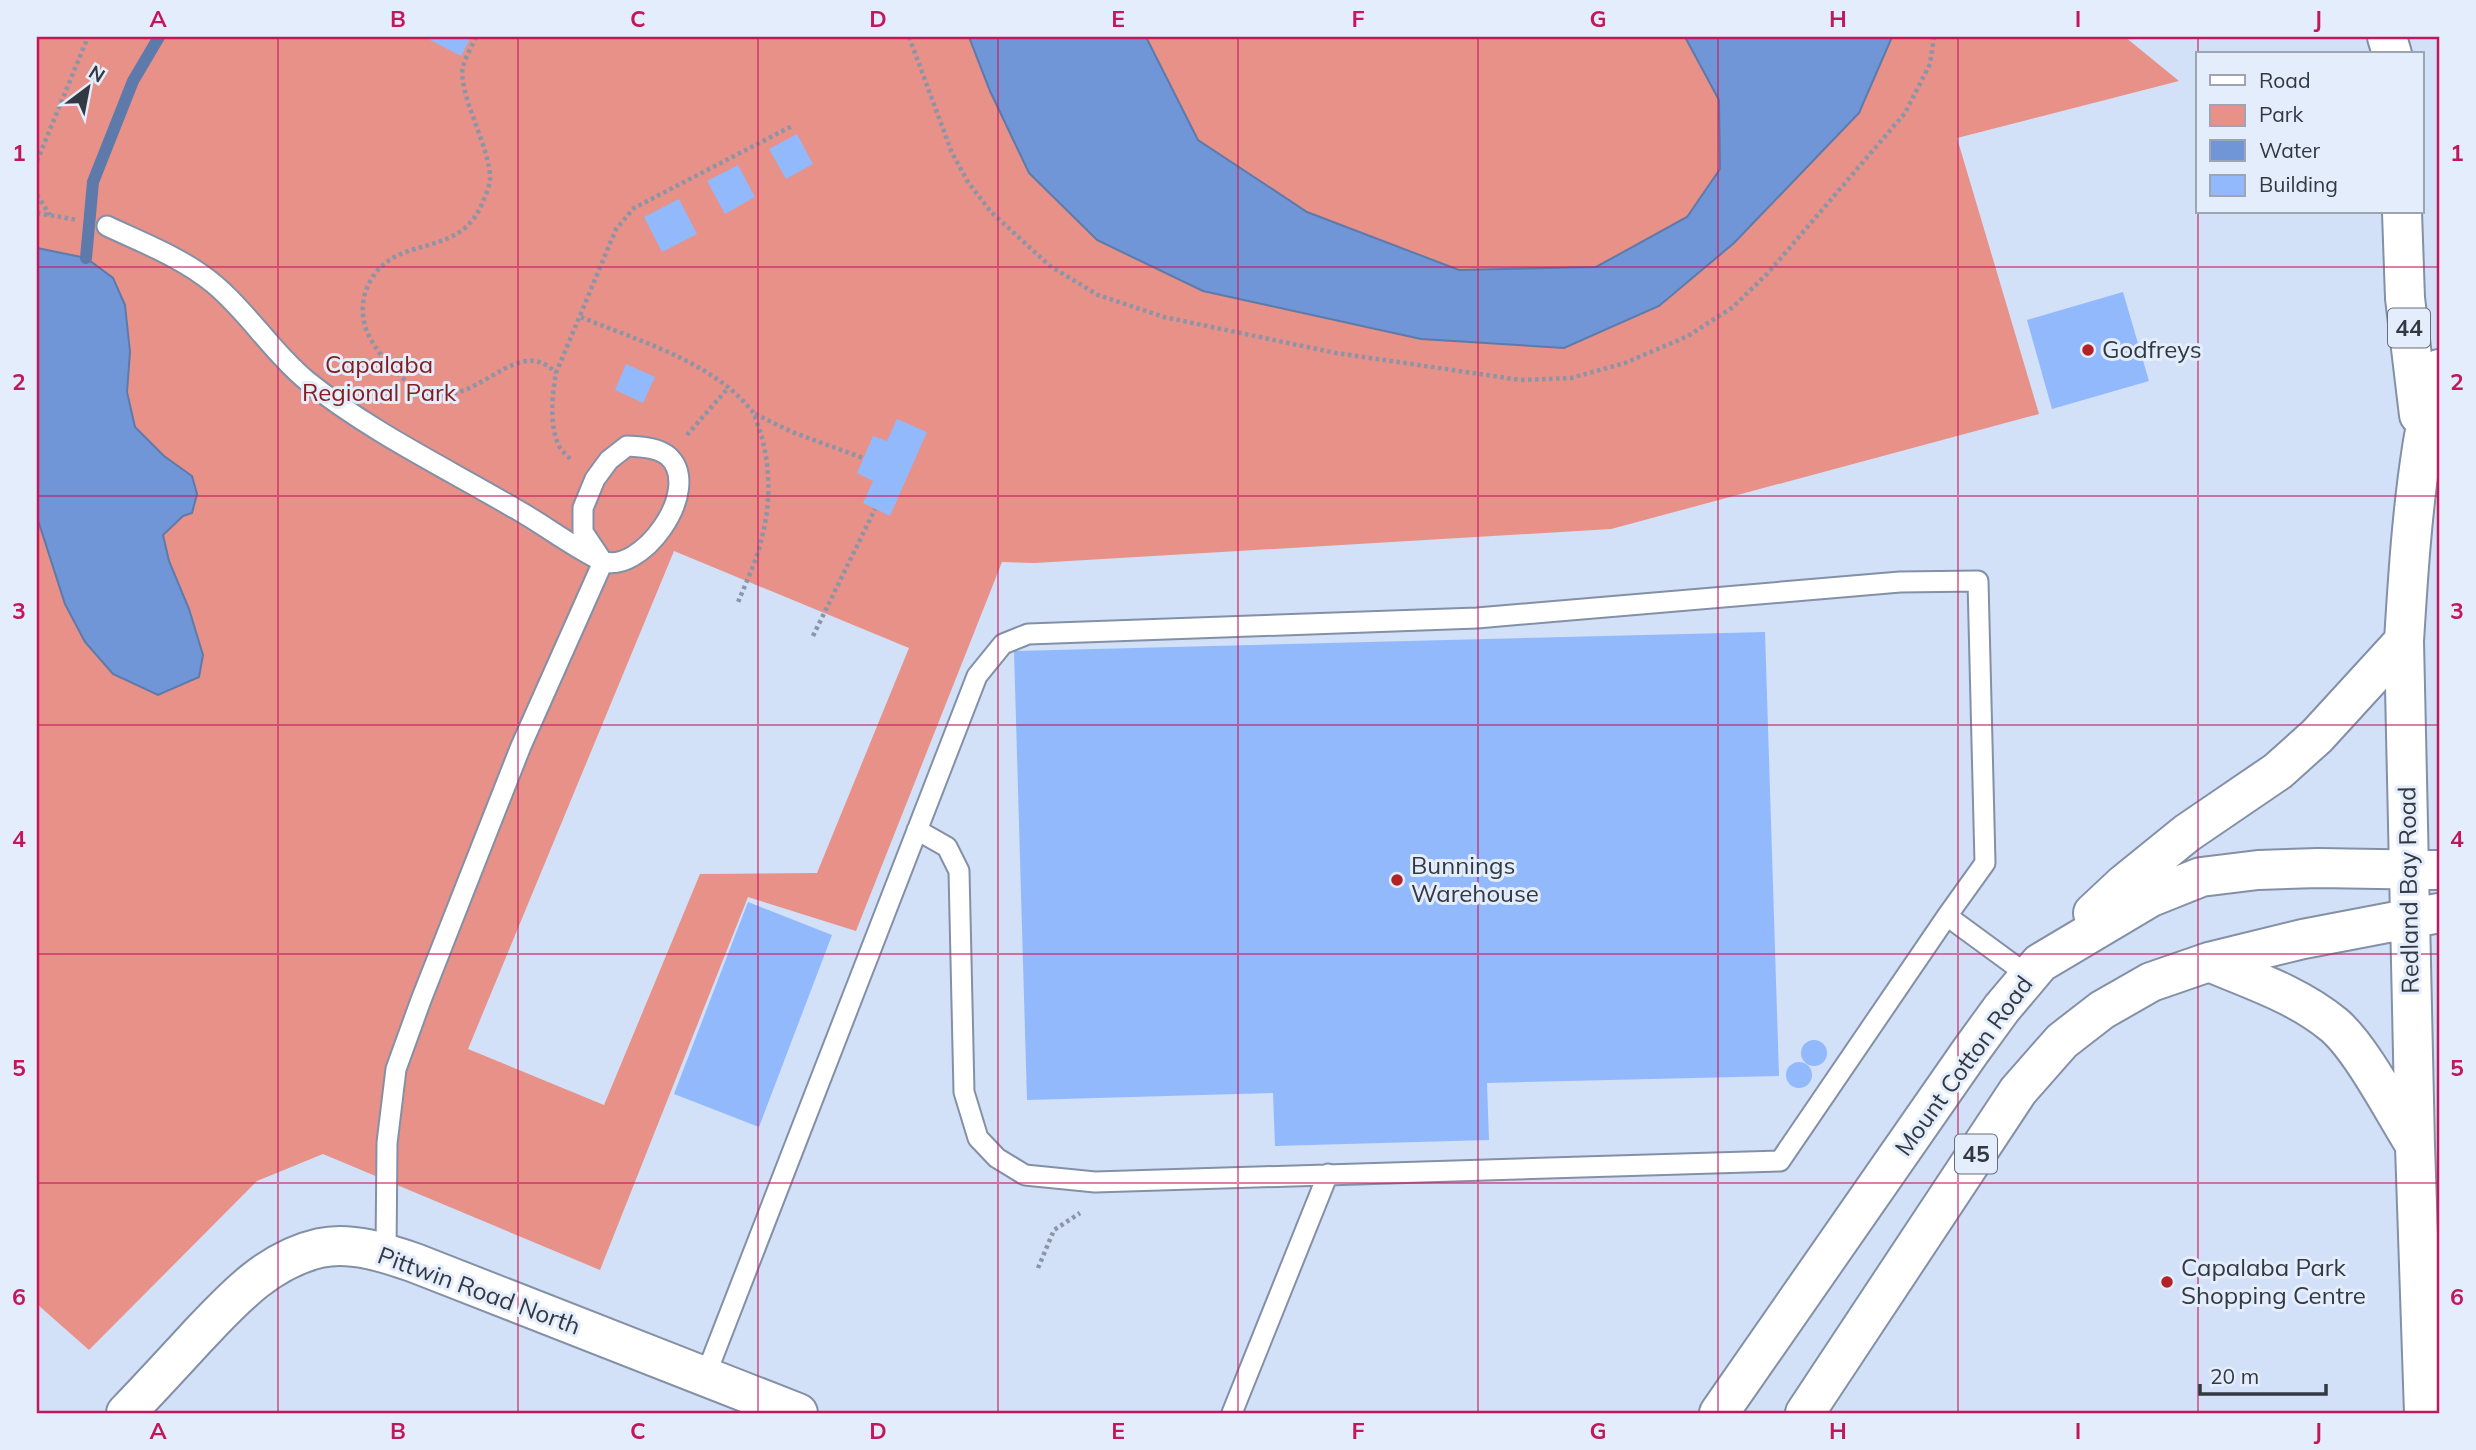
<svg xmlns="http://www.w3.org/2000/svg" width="2476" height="1450" font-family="Mulish,sans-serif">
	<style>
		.green { fill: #e79188; fill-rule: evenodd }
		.water { fill: #7096d7; stroke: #5e7aaa; stroke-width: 2 }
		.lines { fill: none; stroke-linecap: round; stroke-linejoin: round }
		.stream { stroke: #5e7aaa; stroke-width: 12 }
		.building { fill: #92b9fc }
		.service-casing { stroke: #8390a6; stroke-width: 23 }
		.minor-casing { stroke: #8390a6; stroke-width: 42 }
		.primary-casing { stroke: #8390a6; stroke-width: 42 }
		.path { stroke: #8b95a7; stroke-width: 4.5; stroke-dasharray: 3.5 3.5; stroke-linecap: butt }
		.service { stroke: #fff; stroke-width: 19 }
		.minor { stroke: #fff; stroke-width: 38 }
		.primary { stroke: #fff; stroke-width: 38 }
		.grid { fill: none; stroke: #c2185b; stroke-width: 2; stroke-opacity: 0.55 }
		.poi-dot { fill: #b32325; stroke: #e4edfc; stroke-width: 2.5 }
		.labels { text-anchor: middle; stroke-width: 6; stroke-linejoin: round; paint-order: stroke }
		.shield { fill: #e4edfc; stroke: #686f7a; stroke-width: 2 }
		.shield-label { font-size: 23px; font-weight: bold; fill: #333942 }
		.poi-label { font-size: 24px; fill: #333942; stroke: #e4edfc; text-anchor: start }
		.park-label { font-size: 24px; fill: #831e1d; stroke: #e4edfc }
		.street-label { font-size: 24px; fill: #333942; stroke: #e4edfc }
		.neatline { fill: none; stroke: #c2185b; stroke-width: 2.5 }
		.grid-label { font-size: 23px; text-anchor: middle; font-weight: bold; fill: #c2185b }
	</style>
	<rect width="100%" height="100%" fill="#d2e0f8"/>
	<path class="green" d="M37,37h2088l54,44 -222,57 82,276 -428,115 -576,34 -33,-1 -146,369 -108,-34 -148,373 -277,-116 -66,27 -168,169 -52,-46zM674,551l235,97 -92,225 -117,1 -96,231 -136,-56z"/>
	<path class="water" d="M969,37h177l52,103 109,72 152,58 137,-3 91,-50 33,-48 -1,-69 -34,-63h207l-33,76 -125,130 -75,63 -95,42 -143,-9 -218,-48 -106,-51 -68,-67 -39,-82z
		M37,248l49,10 27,20 12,27 5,47 -3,40 8,35 29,29 28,20 5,18 -5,19 -9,3 -20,19 6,26 20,48 14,46 -4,22 -41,18 -45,-21 -28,-32 -20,-38 -28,-87z"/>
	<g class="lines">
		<path class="stream" d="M86,258l7,-76 40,-101 26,-44"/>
	</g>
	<path class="building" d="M432,37h39l-10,19 -31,-16z
		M797,134l16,30 -27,15 -17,-30z
		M738,165l17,32 -30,17 -18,-33z
		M679,199l18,35 -35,18 -18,-35z
		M2123,292l26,89 -97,28 -25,-89z
		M626,364l29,13 -12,26 -28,-13z
		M897,419l30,13 -37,84 -27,-13 10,-22 -16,-8 16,-37 14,5z
		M1765,632l14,444 -292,7 2,57 -214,6 -2,-53 -246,7 -13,-449z
		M748,902l84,33 -73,192 -85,-33z
		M1801 1053a13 13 0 1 1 26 0a13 13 0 1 1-26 0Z
		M1786 1075a13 13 0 1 1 26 0a13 13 0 1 1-26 0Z"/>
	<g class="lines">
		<g class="service-casing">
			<path id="service" d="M107,226c36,17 76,32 107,58 34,28 58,68 92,96 63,51 138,87 208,128 29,16 57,38 86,52 39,19 105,-71 68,-104 -11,-9 -27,-9 -41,-10l-18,14 -14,19 -12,29v24l20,30
				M1947,916l82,60
				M386,1253l1,-110 9,-74 25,-69 100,-254 82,-184
				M705,1377l272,-701 26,-32 25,-10 449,-16 423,-36 78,-1 7,282 -38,53 -167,245 -685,21 -70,-7 -28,-17 -19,-20 -14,-46 -5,-221 -12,-24 -30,-17
				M1232,1413l96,-239"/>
		</g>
		<g class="minor-casing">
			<path id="minor" d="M126,1413c24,-25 47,-50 70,-75 36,-38 71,-78 124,-90 31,-7 66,5 95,15l383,150"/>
		</g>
		<g class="primary-casing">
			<path id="primary" d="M2387,37l5,17
				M2402,212l3,86 14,117
				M2093,913l31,-29 63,-51 91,-62 39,-35 87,-95
				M2209,962c43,18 89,33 125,63 28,24 60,87 81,120
				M1719,1413l251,-361 32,-44 38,-45 111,-66 50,-20 57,-7 60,-2 121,2
				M1805,1413l213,-322 44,-50 40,-31 49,-28 58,-20 94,-23 136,-26
				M2424,1413l-9,-267 -11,-505c4,-65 8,-129 18,-193 4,-27 11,-53 17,-79"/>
		</g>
		<path class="path" d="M476,37c-4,9 -10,19 -13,29 -6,28 28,82 27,113 0,6 -4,15 -6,20 -23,62 -83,33 -112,79 -11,17 -12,38 -4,56 9,18 21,32 36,45 62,55 107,-53 152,-6
			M909,37l43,116 16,29 23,30 59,54 48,29 66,22 172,36 185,27 50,-2 54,-15 63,-27 45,-29 35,-34 137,-160 25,-49 4,-27
			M37,161l51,-124
			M37,195l13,20
			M37,213l41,7
			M581,317c57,24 131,44 171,94 4,6 5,14 8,20 11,36 11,73 1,110 -5,22 -16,43 -24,64
			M755,414l37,18 71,26
			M687,435l41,-47
			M570,459c-3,-4 -9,-8 -11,-13 -10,-21 -7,-50 -3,-73l60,-144 18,-21 158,-82
			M813,636l62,-127
			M1038,1268l16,-38 26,-17"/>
		<use href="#service" class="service"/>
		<use href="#minor" class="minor"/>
		<use href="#primary" class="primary"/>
	</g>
	<path class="grid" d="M278,37v1376M518,37v1376M758,37v1376M998,37v1376M1238,37v1376M1478,37v1376M1718,37v1376M1958,37v1376M2198,37v1376M37,267h2402M37,496h2402M37,725h2402M37,954h2402M37,1183h2402"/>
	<g class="poi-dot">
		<circle cx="2088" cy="350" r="7"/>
		<circle cx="1397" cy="880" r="7"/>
		<circle cx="2167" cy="1282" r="7"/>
	</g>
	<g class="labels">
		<g class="shield">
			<rect x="2388" y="308.5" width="42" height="39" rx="5"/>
			<rect x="1955" y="1134.5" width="42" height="39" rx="5"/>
		</g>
		<g class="shield-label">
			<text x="2409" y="336">44</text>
			<text x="1976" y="1162">45</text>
		</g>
		<g class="poi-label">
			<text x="2102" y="358">Godfreys</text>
			<text x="1411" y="874">Bunnings<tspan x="1411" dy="28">Warehouse</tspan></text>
			<text x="2181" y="1276">Capalaba Park<tspan x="2181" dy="28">Shopping Centre</tspan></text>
		</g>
		<g class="park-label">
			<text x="379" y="373">Capalaba<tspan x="379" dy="28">Regional Park</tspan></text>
		</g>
		<g class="street-label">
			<text transform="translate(2409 890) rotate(-91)" y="8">Redland Bay Road</text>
			<text transform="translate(1964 1066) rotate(-54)" y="8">Mount Cotton Road</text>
			<text transform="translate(479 1291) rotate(20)" y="8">Pittwin Road North</text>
		</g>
	</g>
	<rect width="2476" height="1450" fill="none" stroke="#e4edfc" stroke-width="77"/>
	<rect x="2196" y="52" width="228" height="161" fill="#e4edfc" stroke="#9da5b2" stroke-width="2"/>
	<rect x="2210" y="75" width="35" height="10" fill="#ffffff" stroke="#9da5b2" stroke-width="2"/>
	<text x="2259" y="88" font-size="21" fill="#333942">Road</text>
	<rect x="2210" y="105" width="35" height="21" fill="#e79188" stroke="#9da5b2" stroke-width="2"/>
	<text x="2259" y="122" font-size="21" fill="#333942">Park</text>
	<rect x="2210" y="140" width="35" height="21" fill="#7096d7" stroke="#9da5b2" stroke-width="2"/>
	<text x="2259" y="158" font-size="21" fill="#333942">Water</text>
	<rect x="2210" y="175" width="35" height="21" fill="#92b9fc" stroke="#9da5b2" stroke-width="2"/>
	<text x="2259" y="192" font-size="21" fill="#333942">Building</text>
	<g transform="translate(88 88) rotate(32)" stroke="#e4edfc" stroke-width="5" paint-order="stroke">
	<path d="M0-5L12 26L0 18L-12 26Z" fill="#333942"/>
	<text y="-10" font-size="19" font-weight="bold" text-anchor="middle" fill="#333942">N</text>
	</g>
	<path d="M2200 1384v10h126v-10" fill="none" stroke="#333942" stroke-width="3.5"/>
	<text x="2210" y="1384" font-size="21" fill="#333942" stroke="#e4edfc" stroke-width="5" paint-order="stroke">20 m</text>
	<rect x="38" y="38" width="2400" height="1374" class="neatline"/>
	<g class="grid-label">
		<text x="158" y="27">A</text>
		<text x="398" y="27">B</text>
		<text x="638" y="27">C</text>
		<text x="878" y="27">D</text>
		<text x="1118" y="27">E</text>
		<text x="1358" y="27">F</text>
		<text x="1598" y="27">G</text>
		<text x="1838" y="27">H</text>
		<text x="2078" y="27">I</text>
		<text x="2318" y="27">J</text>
		<text x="19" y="161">1</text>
		<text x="2457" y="161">1</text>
		<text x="19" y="390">2</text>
		<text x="2457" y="390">2</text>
		<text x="19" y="619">3</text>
		<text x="2457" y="619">3</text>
		<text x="19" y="847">4</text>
		<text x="2457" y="847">4</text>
		<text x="19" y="1076">5</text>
		<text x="2457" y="1076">5</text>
		<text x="19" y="1305">6</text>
		<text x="2457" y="1305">6</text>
		<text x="158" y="1439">A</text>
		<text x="398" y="1439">B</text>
		<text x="638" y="1439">C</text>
		<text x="878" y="1439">D</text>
		<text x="1118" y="1439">E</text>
		<text x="1358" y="1439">F</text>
		<text x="1598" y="1439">G</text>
		<text x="1838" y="1439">H</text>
		<text x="2078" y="1439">I</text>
		<text x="2318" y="1439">J</text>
	</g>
</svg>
